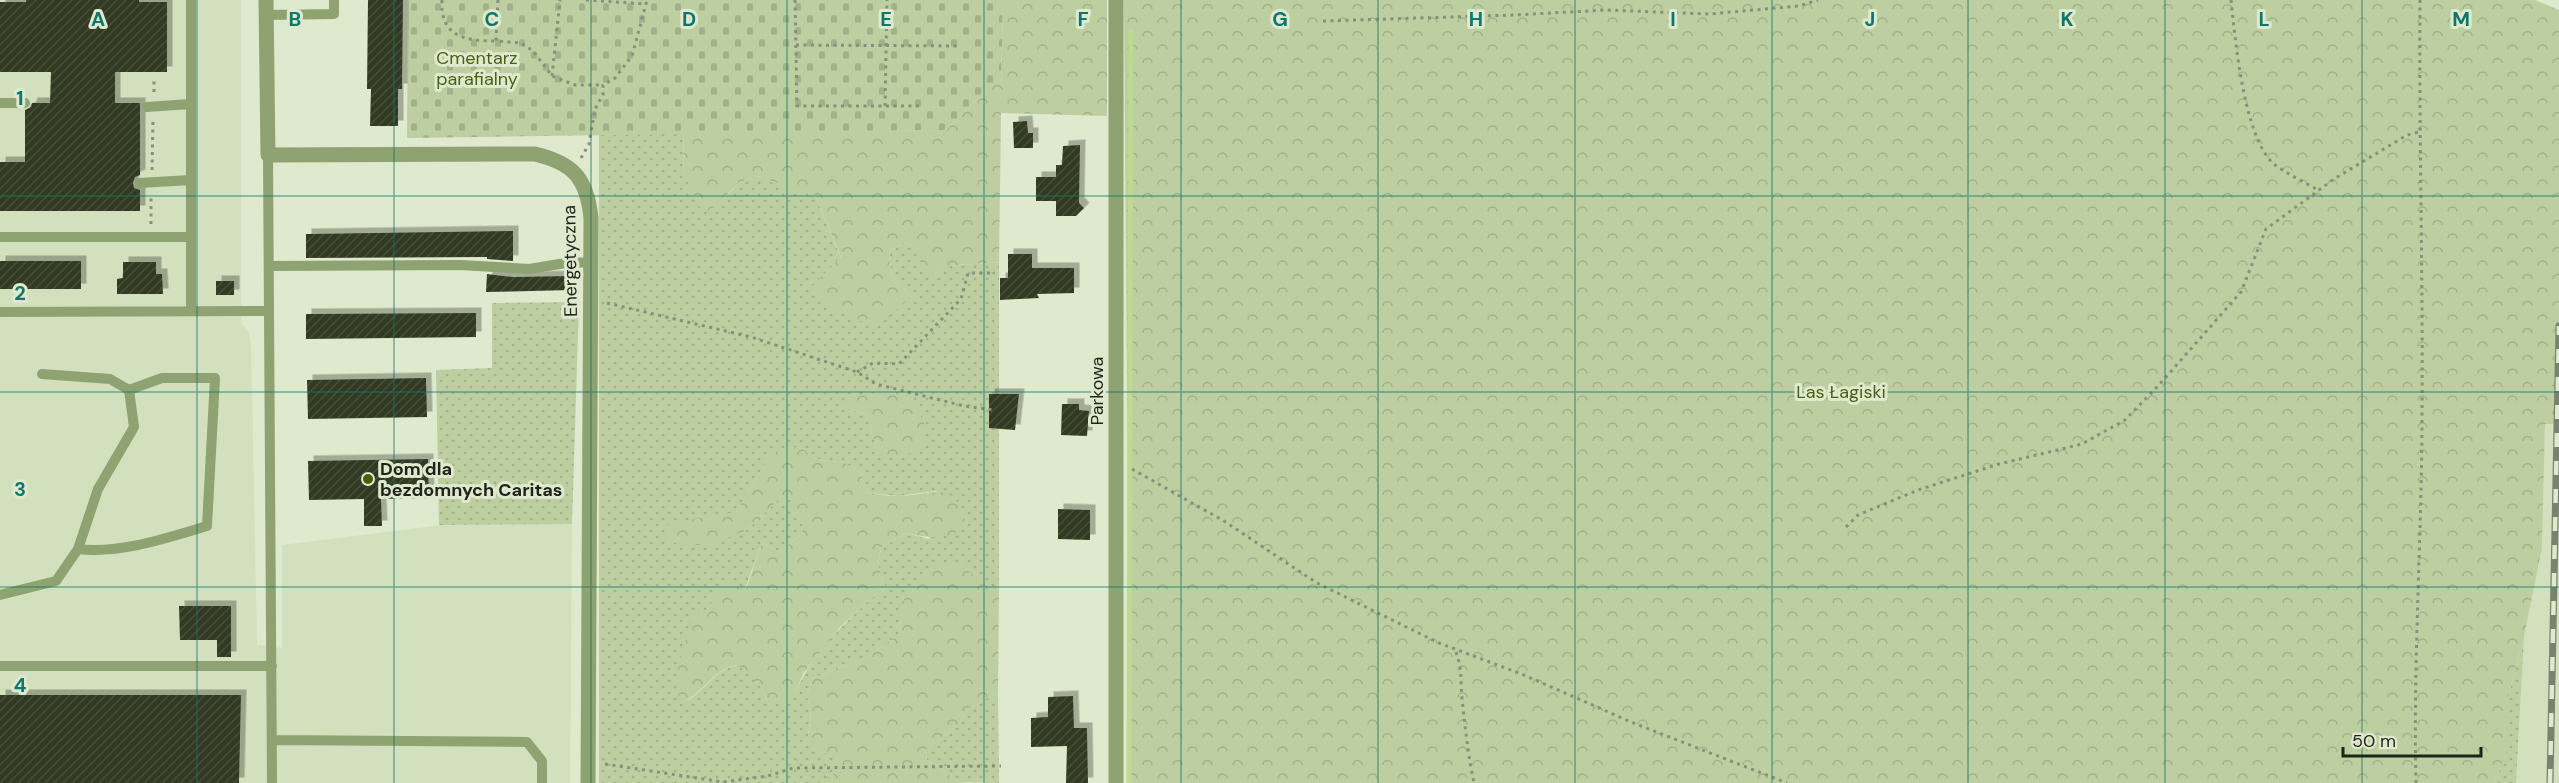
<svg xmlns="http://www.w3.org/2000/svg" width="2559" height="783" font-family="'DM Sans',sans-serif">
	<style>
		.built { fill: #d2e0bd }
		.grass { fill: url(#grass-dots); fill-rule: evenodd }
		.forest { fill: url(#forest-crowns) }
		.cemetery { fill: url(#cemetery-stones) }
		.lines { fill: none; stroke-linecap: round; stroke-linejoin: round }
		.stream { stroke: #bed991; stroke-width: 5 }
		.building { fill: url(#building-hatch); filter: url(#shadow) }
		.path { stroke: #88907c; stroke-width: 3; stroke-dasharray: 3 4.5; stroke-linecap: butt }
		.service { stroke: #8fa271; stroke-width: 10 }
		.minor { stroke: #8fa271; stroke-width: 15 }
		.rail-casing { stroke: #7a826f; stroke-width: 7 }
		.rail { stroke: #dee9cd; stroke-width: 4.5; stroke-dasharray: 14; stroke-linecap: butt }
		.grid { fill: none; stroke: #0f766e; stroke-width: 1.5; stroke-opacity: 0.55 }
		.poi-dot { fill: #475f0b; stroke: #dee9cd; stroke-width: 2 }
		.labels { text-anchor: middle; stroke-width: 6; stroke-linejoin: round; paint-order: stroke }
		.park-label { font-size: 18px; fill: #496015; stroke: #dee9cd }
		.street-label { font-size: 18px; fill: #1f2319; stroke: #dee9cd }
		.poi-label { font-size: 18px; font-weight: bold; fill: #1f2319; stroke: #dee9cd; text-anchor: start }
		.grid-label { font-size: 20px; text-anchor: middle; font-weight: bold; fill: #0f766e; stroke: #dee9cd; stroke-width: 6; stroke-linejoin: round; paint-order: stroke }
	</style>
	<defs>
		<pattern id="grass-dots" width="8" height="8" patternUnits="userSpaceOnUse" patternTransform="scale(1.5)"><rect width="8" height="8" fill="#bdcfa1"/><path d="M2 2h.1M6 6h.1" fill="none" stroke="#a2b18a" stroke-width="1.8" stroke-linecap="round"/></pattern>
		<pattern id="forest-crowns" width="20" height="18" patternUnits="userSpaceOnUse" patternTransform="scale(1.5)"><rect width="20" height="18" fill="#bdcfa1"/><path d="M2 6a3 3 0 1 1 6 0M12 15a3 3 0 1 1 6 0" fill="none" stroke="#a2b18a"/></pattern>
		<pattern id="cemetery-stones" width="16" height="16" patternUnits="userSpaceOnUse" patternTransform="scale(1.5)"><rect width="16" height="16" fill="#bdcfa1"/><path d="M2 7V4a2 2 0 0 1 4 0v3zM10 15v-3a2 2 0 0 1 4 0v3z" fill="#a2b18a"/></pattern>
		<pattern id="building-hatch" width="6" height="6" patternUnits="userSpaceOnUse" patternTransform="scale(1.5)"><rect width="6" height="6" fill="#323b24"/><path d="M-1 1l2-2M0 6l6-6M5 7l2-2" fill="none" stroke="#474e3a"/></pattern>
		<filter id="shadow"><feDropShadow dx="5.5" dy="-5.5" stdDeviation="0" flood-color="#0004"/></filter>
	</defs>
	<rect width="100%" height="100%" fill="#dee9cd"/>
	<path class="built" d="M0,0h241v323l8,10 2,11 6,301 25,3v-103l160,-20 130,-1 -2,259h-570z
		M2545,423l14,1v359h-43l8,-146 18,-89z"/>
	<path class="grass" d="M683,132l1,43 39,24 17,-17 18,-6 19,7 11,8h25l28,67 70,39 -19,-21 -3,-24 14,-9 10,2 22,29 12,-8 52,-4v328l-18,-6 -21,-21 -56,32 -5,39 -31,23 -55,21 -6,17 4,20 -3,20 30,22 -5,19 -9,3 -2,4h-223v-648zM839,403l87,24 -47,29 -13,-42 -20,-5zM800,447l16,12 29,4 16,11 7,19 30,3 39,-5 -8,48 -23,-6 -25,14 -3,19 7,20c-35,32 -72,64 -90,108l-26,11 -8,-18 -22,-22c-23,1 -36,31 -58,38l12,-85 16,-10 18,-24 18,5 17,-47 17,10 23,-18 1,-10 -12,-14v-10l-9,-4 -35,34 -11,-18 31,-51z
		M579,302l-7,222 -133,1 -3,-155 56,-2v-65z
		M2524,637l-8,146h-22l12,-29v-49z
		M998,692l1,91 -39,-1 -33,-22 -2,-10 32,-24 11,-17z"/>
	<path class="forest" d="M1003,0h104v116l-106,-3 -2,149 -52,4 -12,8 -10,-1 -12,-28 -10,-2 -14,9 3,24 19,21 -28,25 -18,1 -39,-17 -14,-20 29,-29 -28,-66h-25l-11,-8 -19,-7 -18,6 -30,29 -9,-2 -17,-34 -1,-43 263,-2 46,-45h9v3z
		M1124,0h1411l24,10v414h-14l-3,124 -18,89 -18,68v49l-12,29h-1364z
		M886,391l27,9 13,27 -1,20 -27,11 -19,-2 -13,-42 -20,-5 -7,-6 8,-5z
		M800,447l16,12 29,4 16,11 7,19c10,1 19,3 29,3 36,0 59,-20 69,30 -18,15 -39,12 -60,7l-25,14 -3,19 7,20 -45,41 -37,47 -8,20 -7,7 -19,4 -8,-18 -23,-22c-22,1 -36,30 -57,38 -12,-25 5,-60 12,-85l16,-10 9,-20 9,-4 19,5 16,-47 17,10 23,-18 1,-10 -12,-14v-10l-9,-4 -35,34 -39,16 -39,-4 -3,-9 3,-10 67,-11 31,-51 15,-13z
		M941,563h19l21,20 18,7 -1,102 -30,17 -11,17 -32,24 2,10 33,22 8,1h-146l2,-4 9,-4 4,-18 -18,-5 -11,-17 3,-20 -4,-20 6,-17 55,-21 31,-23 5,-39 5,-8z"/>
	<path class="cemetery" d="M408,0h595l-2,85h-9l-46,45 -539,8z"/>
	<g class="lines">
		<path class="stream" d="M1129,783l2,-752"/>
	</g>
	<path class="building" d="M26,0h113v2h28v70h-52v31h25v72l-5,2 -2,6 1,5 6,2v21h-140v-49h25v-52l6,-3 1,-4h18l1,-31h-51v-70h26z
		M368,0h35l-1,89h-4v37h-28l1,-37h-4z
		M1027,121l1,12h5v15h-19l-1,-26z
		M1080,145l-1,58 5,5 -8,8h-20v-15h-20v-24h20v-12h6l1,-19z
		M513,231v30l-26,-2v-2l-181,1v-24z
		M1008,254h24v14h42v25l-37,1 2,4 -39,2v-22h8z
		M0,261h81v28h-81z
		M123,262h33v12h6l1,20h-46v-15l6,-1z
		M487,274l26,3 58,-1v14l-85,2z
		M216,281h18v14h-18z
		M476,313v24l-170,2v-25z
		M426,378l1,39 -119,2 -1,-39z
		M989,394h30l-4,36 -26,-2z
		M1062,404h17v6l10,1 -2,25 -26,-1z
		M428,459l1,39 -48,1 1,27h-18v-27l-55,1 -1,-39z
		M1058,509l32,1v30l-32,-1z
		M179,606h52v51h-14v-17h-37z
		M0,695h241l-2,88h-239z
		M1073,696l1,32h13l1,55h-22l1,-37 -36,1v-29l17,-1v-20z"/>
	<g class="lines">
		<path class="path" d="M442,0c-2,37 23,41 54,41
			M498,0l-2,41 25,2 12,8 19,25 23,9h28
			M586,0l59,4
			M795,0l2,106h123
			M2231,0c4,38 13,139 43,164 13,10 30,18 44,26
			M1323,21l192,-6 91,-5 103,4 90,-8 19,-6
			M796,45l163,1
			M552,76l8,-76
			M154,92v-13
			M885,106l2,-106
			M581,158l8,-14 6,-35 8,-14v-10l12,-7 17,-22 15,-56
			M152,170l1,-51
			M151,224v-27
			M607,303l144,34 106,35 19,12 88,22 30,4
			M857,372l16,-9 26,1 62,-65 7,-26h27
			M1132,469l92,52 93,62 122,60 85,32 107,47 156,61
			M1846,527l12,-12 60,-25 81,-26 83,-20 43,-24 33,-34 83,-94 25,-63 68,-50 73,-44 12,-3
			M1456,652c7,20 4,27 6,46 3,29 6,57 12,85
			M605,764l118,18 45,-6 25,-8 208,-2
			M2416,783c-3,-124 6,-247 6,-371 1,-137 -3,-275 -2,-412"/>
		<path class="service" d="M191,0v311
			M266,15l68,-1v-14
			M0,103h25
			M147,107l43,-3
			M268,155l4,628
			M140,183l50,-3
			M0,237h190
			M269,266l192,-1 68,4 43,-7 19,1
			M0,312l269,-1
			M78,549c42,5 89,-11 129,-23l8,-148h-53l-33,12
			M0,595l56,-14 22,-32 20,-60 36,-62 -5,-37 -19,-11 -68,-5
			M0,666h272
			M272,740l255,2 15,19v22"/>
		<path class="minor" d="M266,0l2,155 267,-1c38,9 52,24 56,64l-3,565
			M1116,0v783"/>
		<g class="rail-casing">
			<path id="rail" d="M2550,783l9,-457"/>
		</g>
		<use href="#rail" class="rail"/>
	</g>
	<path class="grid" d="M197,0v783M394,0v783M591,0v783M787,0v783M984,0v783M1181,0v783M1378,0v783M1575,0v783M1772,0v783M1968,0v783M2165,0v783M2362,0v783M0,196h2559M0,392h2559M0,587h2559"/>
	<circle class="poi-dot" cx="368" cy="479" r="6"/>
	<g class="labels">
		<g class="park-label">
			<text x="477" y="64">Cmentarz<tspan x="477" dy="21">parafialny</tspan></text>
			<text x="1841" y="398">Las Łagiski</text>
		</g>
		<g class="street-label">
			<text transform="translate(570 261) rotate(-91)" y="6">Energetyczna</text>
			<text transform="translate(1097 391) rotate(-90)" y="6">Parkowa</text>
		</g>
		<g class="poi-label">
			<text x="380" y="475">Dom dla<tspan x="380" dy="21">bezdomnych Caritas</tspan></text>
		</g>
	</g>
	<g class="grid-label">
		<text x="98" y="26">A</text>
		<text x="295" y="26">B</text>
		<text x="492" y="26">C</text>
		<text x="689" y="26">D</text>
		<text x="886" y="26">E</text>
		<text x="1083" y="26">F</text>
		<text x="1280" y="26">G</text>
		<text x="1476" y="26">H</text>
		<text x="1673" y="26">I</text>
		<text x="1870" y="26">J</text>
		<text x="2067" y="26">K</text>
		<text x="2264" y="26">L</text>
		<text x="2461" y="26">M</text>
		<text x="20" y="105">1</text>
		<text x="20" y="300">2</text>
		<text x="20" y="496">3</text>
		<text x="20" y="692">4</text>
	</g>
	<path d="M2343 747v9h138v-9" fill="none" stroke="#1f2319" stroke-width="3"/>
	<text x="2352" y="747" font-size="18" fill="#1f2319" stroke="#dee9cd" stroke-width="4.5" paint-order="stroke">50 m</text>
</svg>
